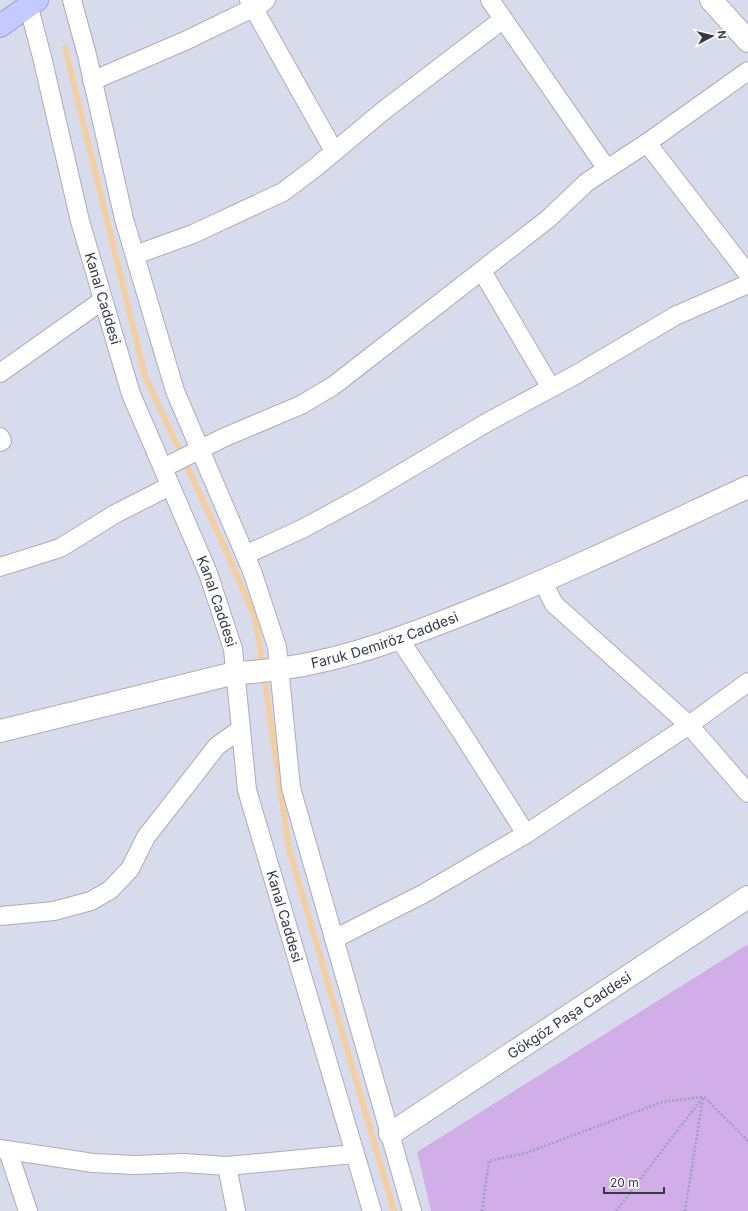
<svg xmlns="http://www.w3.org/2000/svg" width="748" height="1211" font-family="Inter,sans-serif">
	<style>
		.residential { fill: #d8dbeb }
		.green { fill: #d2aee8 }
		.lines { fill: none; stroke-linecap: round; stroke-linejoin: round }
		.stream { stroke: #f1cfa2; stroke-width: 6 }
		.minor-casing { stroke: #a8acbf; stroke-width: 20 }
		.tertiary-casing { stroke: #a8acbf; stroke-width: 24 }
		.secondary-casing { stroke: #979ed7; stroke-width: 24 }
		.path { stroke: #9aa1c0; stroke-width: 2.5; stroke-dasharray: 2 2; stroke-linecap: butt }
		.minor { stroke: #fff; stroke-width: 18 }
		.tertiary { stroke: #fff; stroke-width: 22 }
		.secondary { stroke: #c4c9ff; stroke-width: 22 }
		.labels { text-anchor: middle; stroke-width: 3.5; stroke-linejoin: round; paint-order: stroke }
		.street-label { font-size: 14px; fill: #353946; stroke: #fff }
	</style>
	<rect width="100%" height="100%" fill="#e6e8f3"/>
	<path class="residential" d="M0,0h748v944l-331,208 14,59h-431z"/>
	<path class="green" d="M748,944v267h-317l-14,-59z"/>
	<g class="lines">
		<path class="stream" d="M65,48l80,328 80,172 31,72 33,229 105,362"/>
		<g class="minor-casing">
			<g id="minor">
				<path id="s1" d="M27,0l15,57 38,164 51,173 77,179 25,76 14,141 125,421"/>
				<path d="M72,0l15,55 37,164 51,172 77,180 25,76 14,141 121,423"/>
				<path d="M249,0l85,151"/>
				<path d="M490,0l117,169"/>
				<path d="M92,81l95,-41 74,-36 5,-4"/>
				<path d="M647,143l101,131"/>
				<path d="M135,255l58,-21 90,-42 33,-25 67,-56 119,-91"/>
				<path d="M482,271l69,117"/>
				<path d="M0,373l103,-73"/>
				<path d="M0,437l2,4 -2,1"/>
				<path d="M163,468l62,-31 76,-32 32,-19 215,-167 39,-37 60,-39 101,-72"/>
				<path d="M245,555l57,-26 63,-34 121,-72 91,-49 98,-58 73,-32"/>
				<path d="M0,567l60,-19 55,-34 55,-28"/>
				<path d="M543,582l11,22 135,121 59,68"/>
				<path d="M400,640l60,90 66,104"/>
				<path d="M0,916l54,-5 37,-10 19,-11 20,-21 16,-32 71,-91 24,-17"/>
				<path d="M334,939l89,-45 103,-60 163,-109 59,-43"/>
				<path d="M0,1149l93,14 42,2 49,-2 43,3 127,-12"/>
				<path d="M8,1151l20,60"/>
				<path d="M227,1166l9,45"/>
			</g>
		</g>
		<g class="tertiary-casing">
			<g id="tertiary">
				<path d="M711,0l37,41"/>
				<path id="s2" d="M0,731l235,-58c84,-3 161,-32 238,-63 93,-37 184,-81 275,-123"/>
				<path id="s3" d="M390,1134l358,-237"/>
			</g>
		</g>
		<g class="secondary-casing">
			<path id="secondary" d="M0,26l37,-26"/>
		</g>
		<path class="path" d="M704,1097l44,44
			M482,1211l7,-50 37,-8 136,-51 41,-5
			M616,1211l87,-114
			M685,1211l18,-114"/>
		<use href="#minor" class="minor"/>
		<use href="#tertiary" class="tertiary"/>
		<use href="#secondary" class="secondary"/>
	</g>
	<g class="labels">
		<g class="street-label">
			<text dy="5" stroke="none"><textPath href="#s1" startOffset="308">Kanal Caddesi</textPath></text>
			<text dy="5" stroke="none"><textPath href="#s1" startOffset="632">Kanal Caddesi</textPath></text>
			<text dy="5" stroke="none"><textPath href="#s2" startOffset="396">Faruk Demiröz Caddesi</textPath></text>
			<text dy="5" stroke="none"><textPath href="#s1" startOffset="956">Kanal Caddesi</textPath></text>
			<text dy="5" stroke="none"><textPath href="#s3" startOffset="215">Gökgöz Paşa Caddesi</textPath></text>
		</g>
	</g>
	<g transform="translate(712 36) rotate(83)" stroke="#ffffff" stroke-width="3" paint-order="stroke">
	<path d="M0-3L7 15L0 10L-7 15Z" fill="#353946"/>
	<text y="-6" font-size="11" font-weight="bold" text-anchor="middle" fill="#353946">N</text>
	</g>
	<path d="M604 1187v6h60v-6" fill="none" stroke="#353946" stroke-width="2"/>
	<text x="610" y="1187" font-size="12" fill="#353946" stroke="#ffffff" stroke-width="3" paint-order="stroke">20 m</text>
</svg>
